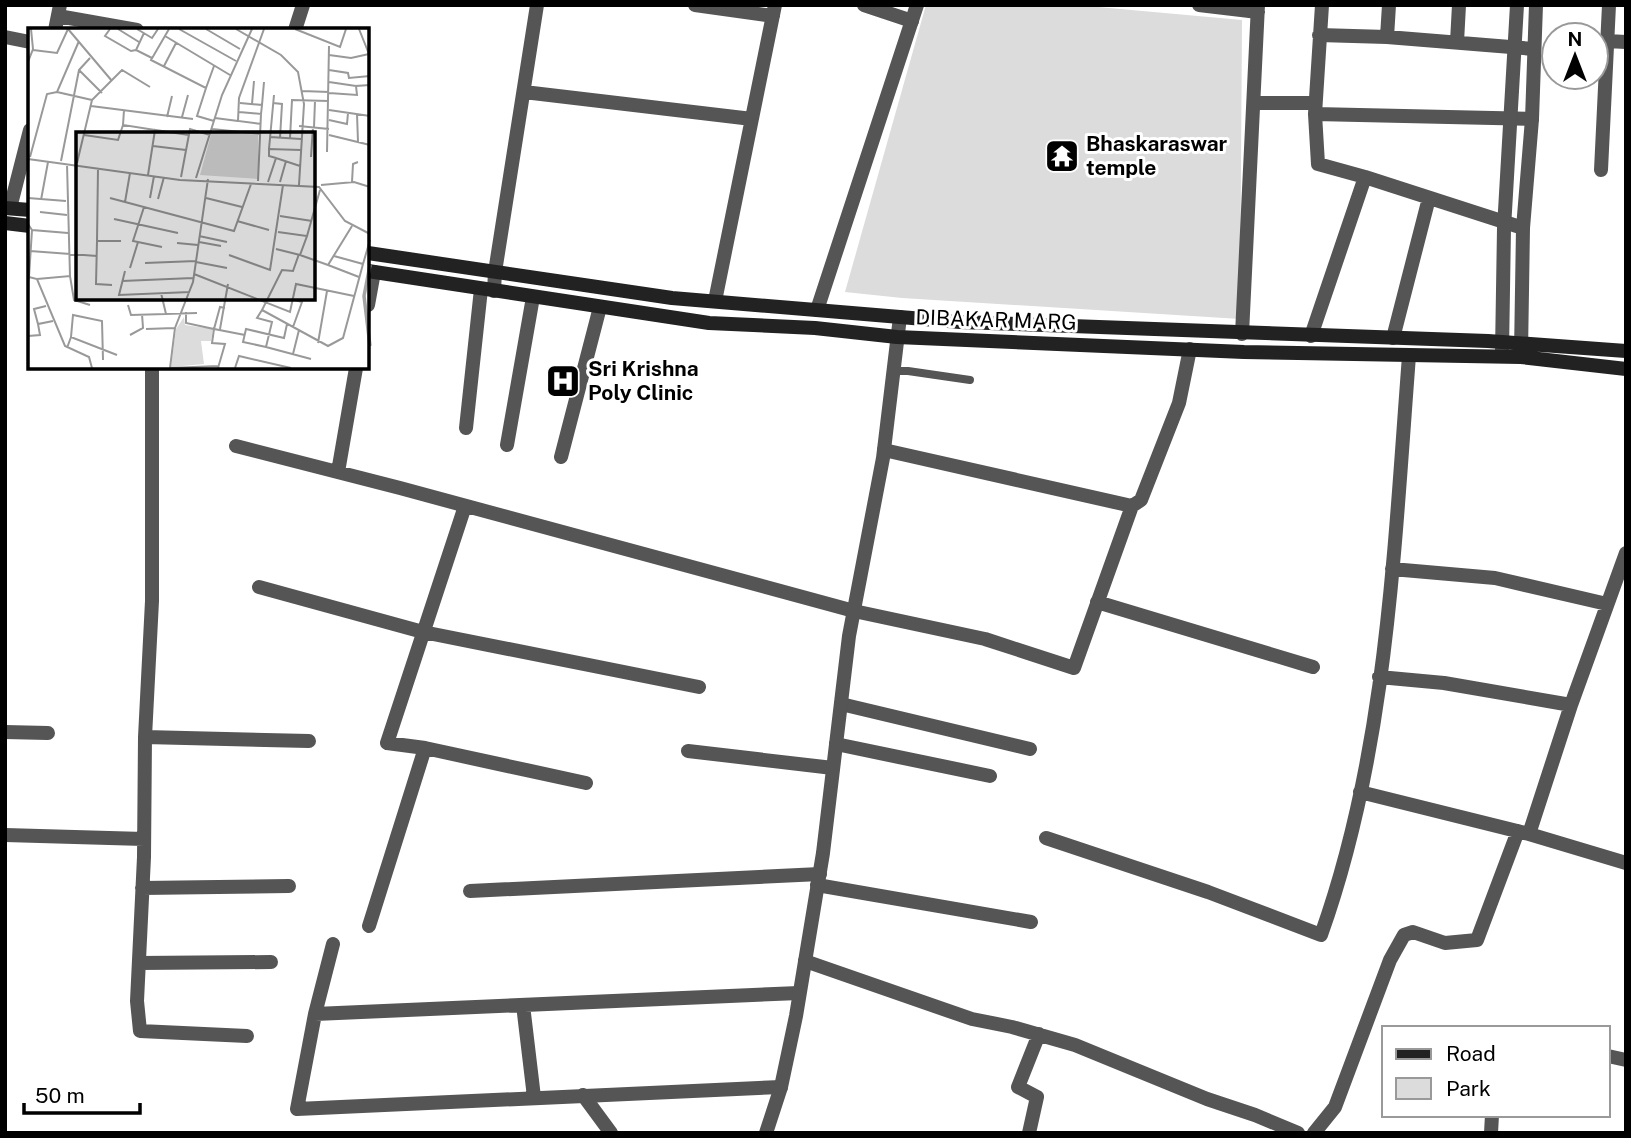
<svg xmlns="http://www.w3.org/2000/svg" width="1631" height="1138" font-family="'Public Sans',sans-serif">
	<style>
		.green { fill: #dcdcdc }
		.lines { fill: none; stroke-linecap: round; stroke-linejoin: round }
		.service { stroke: #555; stroke-width: 8 }
		.minor { stroke: #555; stroke-width: 14 }
		.tertiary { stroke: #555; stroke-width: 14 }
		.secondary { stroke: #222; stroke-width: 14 }
		.labels { text-anchor: middle; stroke-width: 6; stroke-linejoin: round; paint-order: stroke }
		.poi-label { font-size: 21px; font-weight: bold; fill: #000; stroke: #fff; text-anchor: start }
		.street-label { font-size: 21px; fill: #000; stroke: #fff }
		.inset-river { fill: none; stroke: #a3a3a3; stroke-width: 3.5 }
		.inset-road { fill: none; stroke: #999; stroke-width: 2 }
		.view { fill: #000; fill-opacity: 0.15; stroke: #000; stroke-width: 3.5 }
		.inset-edge { fill: none; stroke: #000; stroke-width: 3.5 }
	</style>
	<rect width="100%" height="100%" fill="#fff"/>
	<path class="green" d="M926,5h150l166,15 -2,299 -338,-21 -57,-6z"/>
	<g class="lines">
		<path class="service" d="M893,371h15l62,9"/>
		<path class="minor" d="M695,5l78,11
			M864,5l48,16
			M1199,5l59,7
			M58,16l79,14
			M55,30l5,-25
			M295,30l8,-25
			M1319,35l68,2 147,12
			M5,37l25,5
			M1387,37l2,-32
			M1607,41l19,1
			M1457,42l2,-37
			M524,92l228,27
			M1255,103h60
			M1315,114l7,-109
			M1601,170l8,-165
			M1365,177l-47,-13 -3,-50 217,5
			M10,208l20,-78
			M494,291l1,-19 42,-267
			M715,301l60,-296
			M368,305l6,-33
			M1242,334l16,-329
			M1311,336l54,-159 158,51
			M1393,338l36,-140
			M152,368v233l-7,136 164,4
			M466,428l15,-139
			M507,445l26,-148
			M236,446l164,42 454,123 131,28 89,29 58,-162
			M884,450l248,56 9,-6 38,-97 11,-54
			M561,457l39,-150
			M338,472l18,-104
			M465,506l-78,237 38,5 161,35
			M1392,569l103,9 112,26
			M259,587l164,45 276,55
			M1097,602l216,65
			M841,704l189,45
			M1571,705l55,-152
			M5,732l43,1
			M145,737l-1,120 -7,144 3,30 107,5
			M836,744l154,32
			M688,751l145,17
			M1360,792l169,42 42,-129 -127,-22 -65,-6
			M1529,834l97,29
			M5,835l139,4
			M1046,838l162,54 113,43c66,-185 73,-385 88,-579
			M817,885l214,37
			M142,888l147,-2
			M470,891l350,-17
			M369,926l56,-178
			M333,944l-18,70 -18,95 484,-22
			M805,961l167,58 40,8 63,18 132,54 48,16 43,18
			M139,963l132,-1
			M523,1005l11,92
			M315,1014l484,-21
			M1608,1056l18,4
			M583,1095l28,38
			M1029,1133l8,-36 -19,-10 21,-53
			M1314,1133l21,-26 55,-147 14,-25 9,-3 32,11 32,-3 41,-109
			M1491,1133l1,-18"/>
		<path class="tertiary" d="M817,310l100,-305
			M1502,352l2,-124 13,-223
			M1521,353l2,-125 9,-109 4,-114
			M766,1133l15,-46 15,-71 27,-163 26,-217 34,-178 17,-141"/>
		<path class="secondary" d="M5,208l25,2
			M5,223l25,3
			M368,253l304,45 288,24 528,19 138,10
			M368,271l341,52 106,5 82,9 347,15 277,5 105,12"/>
	</g>
	<defs>
		<g id="temple-square" transform="scale(1.75)"><rect x="-9" y="-9" width="18" height="18" rx="4" fill="#000" stroke="#fff"/><path d="M0-6L5-2H3V0L6.5 2.5H4V6H1.5V3h-3V6H-4V2.5H-6.5L-3 0V-2H-5Z" fill="#fff"/></g>
		<g id="hospital-square" transform="scale(1.75)"><rect x="-9" y="-9" width="18" height="18" rx="4" fill="#000" stroke="#fff"/><path d="M-5-5h3v3.5h4V-5h3V5h-3V1.5h-4V5h-3Z" fill="#fff"/></g>
	</defs>
	<g fill-rule="evenodd">
		<use href="#temple-square" x="1062" y="156"/>
		<use href="#hospital-square" x="563" y="381"/>
	</g>
	<g class="labels">
		<g class="poi-label">
			<text x="1086" y="151">Bhaskaraswar<tspan x="1086" dy="24">temple</tspan></text>
			<text x="588" y="376">Sri Krishna<tspan x="588" dy="24">Poly Clinic</tspan></text>
		</g>
		<g class="street-label">
			<text transform="translate(996 320) rotate(2)" y="7">DIBAKAR MARG</text>
		</g>
	</g>
	<g transform="translate(28 28)">
		<rect width="341" height="341" fill="#fff"/>
		<path d="M184,103l46,4v44l-58,-4zM156,289l1,8 28,4 -2,12h-10l3,23 -33,3 5,-38z" fill="#dcdcdc"/>
		<path class="inset-river" d="M342,237l-6,31 6,50"/>
		<path class="inset-road" d="M40,1l44,52M82,1l-5,7 26,15 5,-1M90,1l21,13M109,1l15,9 6,-9M141,1l-18,31 55,28 -9,28 17,5M151,1l57,32M178,1l34,20M208,1l45,26 17,17 6,32 -5,81M267,1l45,18 6,-18M331,1l10,25M116,5l-8,17 16,8M137,8l65,39M51,13l-22,51 35,8M5,22l24,3 11,-24M301,27l22,3 18,-4M0,34l5,-13 -2,-20M136,38l12,-23M51,42l23,23M301,42l19,3 1,5 21,-2M301,54l27,4M178,60l8,-22M274,63l27,1M301,65l28,2 -1,-9 14,-1M245,75l9,1 -2,34M224,76l2,-23M234,77l2,-23M63,78l102,13M96,82l-1,15 32,5M301,82l41,6M211,84l22,2 1,-9 -22,-2M329,86l1,28M139,89l5,-21M154,89l6,-22M187,90l23,3M301,92l18,4 1,-11M233,96l-23,-3 1,-23 25,-69M271,98l30,3M286,99l1,-26M184,101l49,5M56,107l34,5 5,-15M301,107l41,10M242,109l31,2M262,110l2,-38 37,1M125,118l33,4M241,121l5,-54M299,124l2,-106M2,129l17,-63 10,-2M283,129l2,-30M248,130l-7,-2v-7l32,1M0,131l152,21 139,7 26,34 25,13M33,133l18,-91 11,-12M49,135l15,-63 30,-30 28,17M39,136l3,112M70,140l-1,73h24M120,147l7,-45 34,5M153,149l9,-48 20,6M168,150l26,-83 30,-66M230,153l3,-67M240,154l8,-24 24,8M252,154l6,-21M324,154l1,-18 5,-2M293,157l33,-3 16,5M0,170l38,3M82,170l124,33 17,-47M122,170l4,-22M178,170l36,9M130,171l6,-22M13,172l7,-38M97,174l5,-29M116,179l-11,34 29,6M12,184l27,3M252,188l32,5M86,191l64,14M209,193l32,9M0,196l4,6 36,3M171,208l28,6M279,208l13,-46M69,213l-1,43 16,1M171,214l22,4M149,215l21,2M248,221l24,6 7,-19 -29,-4M2,223l67,5M271,226l-6,17 -11,-1 -20,40 66,36 15,-8 20,-74M201,227l41,15 13,-85M272,227l28,10 24,-39M306,228l29,8 7,-24M168,234l31,6M117,235l51,-2M300,237l31,12M102,240l8,-26M97,243l-6,24 71,-3M166,246l96,38 6,-28 58,12M1,249l3,-47M9,251l33,-3 4,24 16,5M94,253l71,-3M0,254l1,-5 8,2 28,67 24,11 3,11M133,265l5,21 31,-1M100,277l3,10 35,-1M18,278l-12,3 4,15 15,-3M234,282l-5,8 15,4 -6,25 45,12M158,284v11l28,6 6,-22 5,1M265,299l9,-25 -7,-2M118,301l29,-1M192,301l8,-45M102,307l13,-7 -1,-14M0,308l12,-1 -2,-11M43,309l2,-22 29,6 1,39M290,315l9,-52M238,319l-23,-5 3,-13 38,9 3,-14M39,320l4,-11 46,18M265,326l6,-24M142,340l5,-40 18,-46 15,-103M142,340l48,-2M190,340l7,-24 -13,-1 2,-14 31,6M207,340l4,-12 52,12"/>
		<path class="view" d="M48,104h239v168h-239z"/>
		<rect width="341" height="341" class="inset-edge"/>
	</g>
	<rect width="1631" height="1138" fill="none" stroke="#000000" stroke-width="14"/>
	<rect x="1382" y="1026" width="228" height="91" fill="#ffffff" stroke="#999999" stroke-width="2"/>
	<rect x="1396" y="1049" width="35" height="10" fill="#222222" stroke="#999999" stroke-width="2"/>
	<text x="1446" y="1061" font-size="21" fill="#000000">Road</text>
	<rect x="1396" y="1078" width="35" height="21" fill="#dcdcdc" stroke="#999999" stroke-width="2"/>
	<text x="1446" y="1096" font-size="21" fill="#000000">Park</text>
	<g transform="translate(1575 56)"><circle r="33" fill="#ffffff" stroke="#999999" stroke-width="2"/>
	<path d="M0-5L12 26L0 18L-12 26Z" fill="#000000"/>
	<text y="-10" font-size="19" font-weight="bold" text-anchor="middle" fill="#000000">N</text>
	</g>
	<path d="M24 1103v10h116v-10" fill="none" stroke="#000000" stroke-width="3.5"/>
	<text x="35" y="1103" font-size="21" fill="#000000" stroke="#ffffff" stroke-width="5" paint-order="stroke">50 m</text>
</svg>
